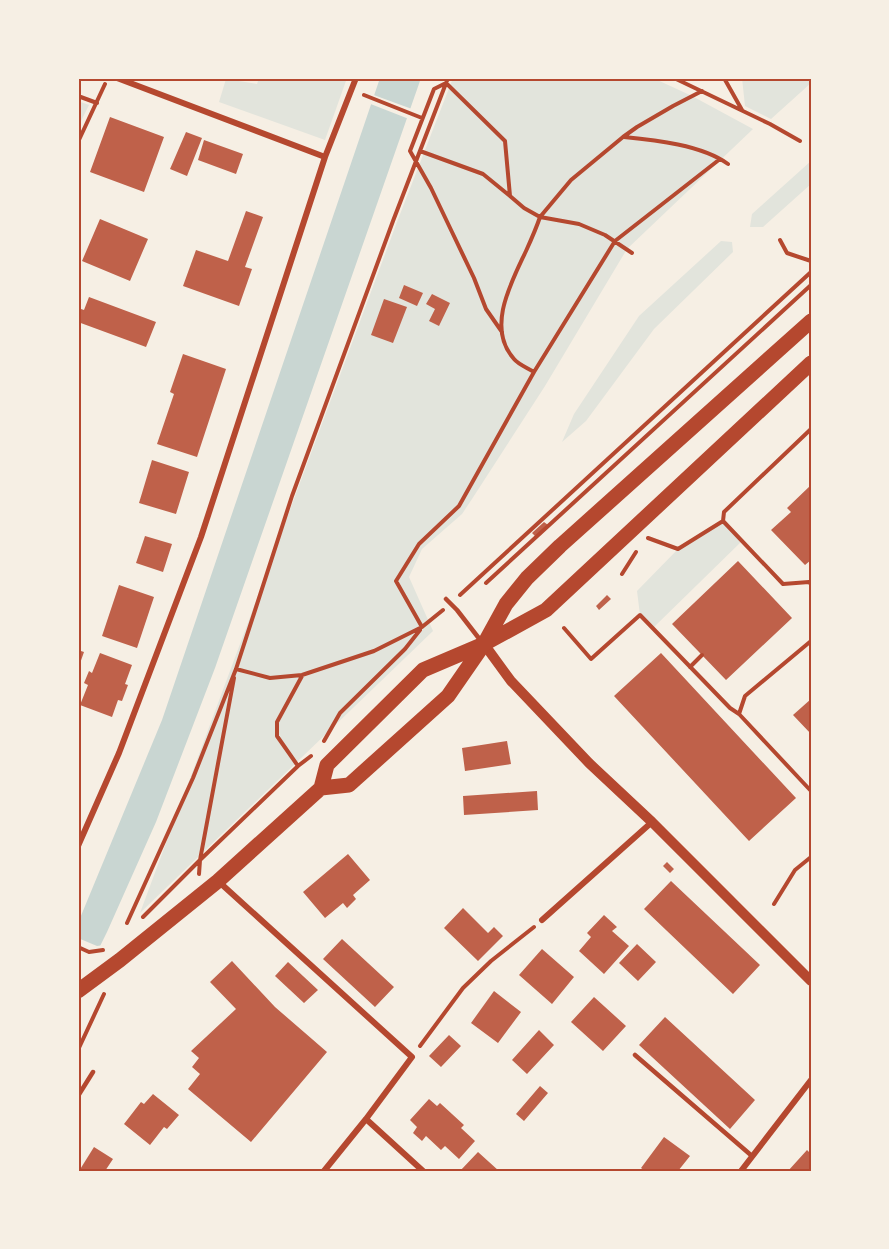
<svg xmlns="http://www.w3.org/2000/svg" width="889" height="1249" font-family="Montserrat,sans-serif">
	<style>
		.green { fill: #e2e4dc }
		.water { fill: #c9d6d2 }
		.pier { fill: #f6efe4 }
		.building { fill: #bf614a }
		.lines { fill: none; stroke-linecap: round; stroke-linejoin: round }
		.path { stroke: #b5482f; stroke-width: 4 }
		.service { stroke: #b5482f; stroke-width: 4.5 }
		.minor { stroke: #b5482f; stroke-width: 6 }
		.tertiary { stroke: #b5482f; stroke-width: 10 }
		.primary { stroke: #b5482f; stroke-width: 15 }
		.neatline { fill: none; stroke: #b5482f; stroke-width: 2 }
	</style>
	<rect width="100%" height="100%" fill="#f6efe4"/>
	<path class="green" d="M259,78h88l-22,62 -106,-38 7,-23 31,5z
		M453,78h200l39,18 61,33 -126,120 -82,137 -73,113 -10,15 -40,35 -13,28 24,54 -293,282 257,-691z
		M742,78h69v5l-40,36 -26,-13z
		M78,101l11,4 -11,22z
		M811,161v23l-48,43h-13l2,-13z
		M721,241l11,1 1,10 -79,77 -68,92 -24,21 12,-28 65,-98z
		M723,521l19,20 -89,87 -13,-13 -3,-24 41,-42z"/>
	<path class="water" d="M380,78h41l-206,590 -59,154 -49,110 -29,59v-68l84,-203z"/>
	<path class="pier" d="M371,94l41,15 -3,10 -41,-16z
		M78,938l19,8 7,-1 -23,47 -3,2z"/>
	<path class="building" d="M110,117l54,20 -20,55 -54,-20z
		M186,132l16,6 -15,38 -17,-7z
		M204,140l39,14 -7,20 -38,-14z
		M246,211l17,6 -18,50 7,2 -13,37 -56,-20 13,-36 32,11z
		M100,219l48,20 -18,42 -48,-20z
		M404,285l19,8 -6,13 -18,-8z
		M432,294l18,9 -11,23 -10,-5 6,-12 -9,-5z
		M89,297l67,25 -10,25 -68,-25v-14l6,2z
		M384,299l23,8 -14,36 -22,-8z
		M183,354l43,15 -29,88 -40,-13 17,-50 -4,-2z
		M152,460l37,12 -13,42 -37,-11z
		M811,485v75l-6,5 -34,-35 20,-18 -4,-4z
		M544,522l4,3 -12,12 -4,-4z
		M145,536l27,8 -9,28 -27,-9z
		M738,561l54,57 -66,62 -54,-56z
		M119,585l35,12 -17,51 -35,-12z
		M607,595l4,4 -12,11 -3,-4z
		M78,650l6,2 -6,17z
		M100,653l32,12 -7,19 3,1 -6,16 -4,-1 -6,17 -32,-12 8,-20 -4,-2 5,-12 3,2z
		M661,653l135,145 -47,43 -135,-145z
		M811,699v35l-18,-19z
		M507,741l4,23 -46,7 -3,-23z
		M537,791l1,19 -74,5 -1,-19z
		M348,854l22,26 -17,15 3,4 -9,9 -4,-5 -18,15 -22,-26z
		M667,862l7,7 -4,4 -7,-7z
		M671,881l89,84 -27,29 -89,-85z
		M463,908l25,25 6,-6 9,9 -25,25 -34,-33z
		M604,915l13,12 -5,4 17,15 -25,28 -25,-23 12,-14 -4,-4z
		M342,939l52,48 -19,20 -52,-48z
		M637,944l19,18 -18,19 -19,-18z
		M542,949l32,28 -22,27 -33,-29z
		M232,961l43,46 52,45 -76,90 -63,-53 12,-15 -8,-7 7,-9 -8,-7 45,-42 -26,-27z
		M288,962l30,28 -14,13 -29,-27z
		M494,991l27,21 -23,31 -27,-20z
		M594,997l32,29 -23,25 -32,-29z
		M665,1017l90,83 -25,29 -91,-84z
		M539,1030l15,15 -27,29 -15,-14z
		M449,1035l12,11 -20,21 -12,-11z
		M540,1086l8,7 -24,28 -8,-7z
		M153,1094l26,21 -12,14 -3,-2 -14,18 -26,-21 17,-22 3,2z
		M429,1099l8,7 3,-3 24,22 -3,3 14,13 -16,18 -14,-13 -4,4 -15,-14 -4,5 -9,-8 4,-6 -7,-7z
		M664,1137l26,19 -12,15h-33l-4,-3z
		M94,1147l19,12 -8,12h-26z
		M807,1150l4,4v17h-23z
		M478,1152l21,19h-39z"/>
	<g class="lines">
		<path class="path" d="M674,78l96,46 30,17
			M724,78l18,32
			M364,95l58,23
			M78,96l19,7
			M624,137c31,3 78,8 104,27
			M78,142l27,-58
			M420,151l63,23 27,22
			M780,240l7,13 24,8
			M502,332l-16,-23 -12,-31 -22,-46 -21,-44 -21,-37 24,-62 12,-6 59,58 5,55 14,12 16,9 31,-37 52,-43 14,-10 36,-21 29,-15
			M534,372c-6,-4 -15,-7 -20,-13 -28,-31 -3,-76 12,-108 5,-11 10,-22 14,-34l39,7 26,11 27,18
			M723,521l1,-9 87,-83
			M648,538l30,11 45,-28 60,63 26,-2 2,2
			M622,574l14,-22
			M486,583l325,-298
			M460,595l351,-323
			M422,627l-26,-46 23,-37 40,-38 75,-134 81,-131 105,-82
			M564,628l27,31 49,-44 90,93 9,6
			M811,641l-66,55 -6,18 72,77
			M690,667l12,-12
			M236,669l34,9 32,-3 72,-24 48,-24 21,-17
			M324,741l16,-28 65,-64 15,-19
			M298,766l13,-10
			M199,874l1,-14 34,-182
			M774,904l21,-34 16,-13
			M143,917l57,-57 98,-94 -21,-30v-14l25,-46
			M127,923l66,-145 43,-109 56,-173 101,-275 55,-143
			M78,947l11,5 14,-2
			M420,1046l43,-58 28,-27 43,-34
			M78,1050l26,-56"/>
		<path class="service" d="M446,599l11,11 24,31
			M635,1055l117,101
			M78,1096l15,-24"/>
		<path class="minor" d="M117,78l208,79
			M78,846l41,-93 82,-216 124,-380 31,-79
			M218,881l194,176 -46,62 -42,52
			M542,920l110,-98
			M366,1119l57,52
			M741,1171l70,-91"/>
		<path class="tertiary" d="M484,644l27,37 78,82 63,59 159,159"/>
		<path class="primary" d="M321,788l28,-3 99,-89 36,-52 22,-40 21,-26 33,-32 251,-225
			M78,991l42,-31 98,-79 103,-93 6,-23 96,-95 61,-26 62,-34 265,-247"/>
	</g>
	<rect width="889" height="1249" fill="none" stroke="#f6efe4" stroke-width="159"/>
	<rect x="80" y="80" width="730" height="1090" class="neatline"/>
</svg>
